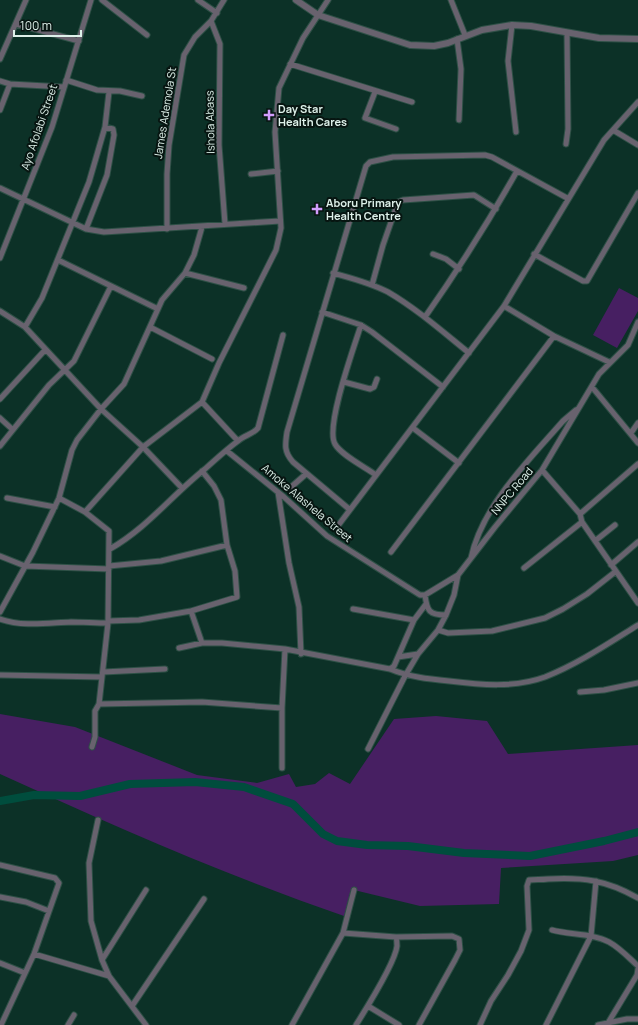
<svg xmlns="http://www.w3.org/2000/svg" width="638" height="1025" font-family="Manrope,sans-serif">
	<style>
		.green { fill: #471f62 }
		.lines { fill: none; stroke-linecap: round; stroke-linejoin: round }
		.river { stroke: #004d3d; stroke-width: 8 }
		.minor-casing { stroke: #2e5046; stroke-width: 7 }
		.tertiary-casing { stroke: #2e5046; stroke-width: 8 }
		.minor { stroke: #68626e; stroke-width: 5 }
		.tertiary { stroke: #68626e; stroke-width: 6 }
		.poi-dot { fill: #d29dfd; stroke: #071511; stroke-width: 1.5 }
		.labels { text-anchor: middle; stroke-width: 4; stroke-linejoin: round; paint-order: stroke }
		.poi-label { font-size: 11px; font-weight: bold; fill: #def1ea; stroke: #071511; text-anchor: start }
		.street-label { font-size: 11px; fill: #def1ea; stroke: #071511 }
	</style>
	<rect width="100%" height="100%" fill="#0c3127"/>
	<path class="green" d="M619,288l19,10v13l-21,37 -24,-13z
		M0,714l75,13 122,48 60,8 32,-9 7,13 19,-3 14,-11 21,11 44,-65 42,-3 51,5 21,33 130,-9v110l-25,6 -112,7 -2,36 -79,2 -66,-16 -10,26c-117,-40 -232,-91 -344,-142z"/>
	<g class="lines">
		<path class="river" d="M0,801l34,-6 46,1 50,-12 65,-2 49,5 49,17 30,30 14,7 30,4 41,1 56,7 66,3 74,-15 34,-9"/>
		<g class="minor-casing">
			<path id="minor" d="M102,0l45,35
				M198,0l19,13
				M451,0l14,35
				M211,21l9,23 -1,101 6,79
				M16,24l63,17
				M512,25l-4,36 8,71
				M457,39l4,30 -2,51
				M0,59l26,-59
				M290,64l122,38
				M66,80l31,10 23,1 22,5
				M0,81l10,3 54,3
				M375,92l-10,26 31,11
				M0,110l10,-26
				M613,130l25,15
				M566,144l2,-15 -1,-96
				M251,174l27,-3
				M0,188l86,41 18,3 176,-11
				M86,229l21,-54 7,-40 -1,-6 -8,-2
				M167,229v-55l2,-29 15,-90 11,-18 16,-16 13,-21
				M433,254l13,5 13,10
				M534,254l49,27h4l51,-88
				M0,258l52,-131 39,-127
				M58,260l100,49
				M185,273l59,15
				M333,273c18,5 38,10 55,19 29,17 55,40 81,61
				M372,285l11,-40 15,-43 5,-2 71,-5 22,14
				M504,306l50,30 55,26
				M0,311l25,16 76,82 42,38 39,41
				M322,312l39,13 11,7 71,55
				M425,317c33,-47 64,-96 92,-146
				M361,325c-7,22 -36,102 -26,119 6,11 30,23 41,31
				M25,327l17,-29 47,-116 16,-55 4,-35
				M150,327l62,32
				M344,382l26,7 4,-2 3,-8
				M592,387l46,56
				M0,399l45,-49
				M202,402l36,39
				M0,418l12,11
				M413,428l46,35
				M631,433l7,-10
				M0,446l49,-61 25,-24 37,-75
				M227,451l57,46 43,39 93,59h5l33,-20
				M542,470l38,44 2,8 56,81
				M290,488l16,-14
				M278,492l11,71 10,44 2,47
				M7,498l48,9
				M349,509l-56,-47c-9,-10 -8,-17 -6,-30l79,-266 4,-4 23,-5 92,-2 7,2 75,41
				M85,512l58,-65 59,-45 17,-39 51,-101 6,-12 5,-22 -6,-96 4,-44 24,-50 25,-38
				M580,514l58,-50
				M337,527l167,-221 100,-166 34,-38
				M595,541l20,-16
				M110,549c37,-21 62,-54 95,-80 11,-10 22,-20 33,-28 6,-6 14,-6 20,-13l25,-93
				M391,552l163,-216
				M0,556l25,10 84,3
				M471,558c11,-52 58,-98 92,-137l13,-11
				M611,565l27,-23
				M109,566l52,-5 66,-16
				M524,568l58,-46
				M425,595c2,16 4,20 21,20
				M353,609l61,11
				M191,611l11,32
				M0,612l33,-60 26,-54 13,-48 5,-10 24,-31 23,-25 38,-84 23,-27 9,-18 8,-28
				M0,619c23,8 47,4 71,3 12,0 25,1 37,1
				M108,621l31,-1 52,-9 46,-14 -2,-26 -8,-26 -6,-45 -7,-14 -12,-15
				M438,630l10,3 44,-2 53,-13 18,-9 24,-15 28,-22
				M179,648l23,-5h20l63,6 105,20c19,8 39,10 59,12 32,4 66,7 96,-4 33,-13 64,-34 93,-52
				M398,657l20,-3
				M390,669l4,-3 20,-46 12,-16
				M103,672l62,-3
				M0,675l102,2 6,-54 1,-92 -24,-19 -26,-14
				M580,692l24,-2 34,-7
				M99,704l103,-2 80,6
				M92,747l3,-10v-26l4,-7 3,-27
				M368,749l37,-73 13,-22 20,-24 8,-15 8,-20 4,-20 37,-48 47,-57 57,-96 29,-29 10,-23
				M282,768v-60l3,-59
				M98,820l-9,43 2,58 11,39 7,16 37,49
				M0,865l55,13 4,5 -25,71 -33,71
				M0,897l26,5 23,9
				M552,930c18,5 40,3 57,12 11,6 20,16 29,24
				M343,933l53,4 56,-1 7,3 1,11 -5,10 -36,65
				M34,954l75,22
				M102,960l44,-70
				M0,963l25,10
				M132,1006l72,-107
				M368,1006l31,19
				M608,1023l29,-48 1,-6
				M68,1025l6,-10
				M292,1025l51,-92 11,-43
				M356,1025c10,-16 39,-62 41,-79 0,-3 0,-6 -1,-9
				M480,1025l11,-24 17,-26 13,-24 8,-21 -2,-44 2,-6c6,-1 12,0 19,-1 35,-2 58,1 90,19
				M546,1025l45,-89 5,-55
				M598,1025l29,-6h11"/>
		</g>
		<g class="tertiary-casing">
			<path id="tertiary" d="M296,0l22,15 92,30 24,1 14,-3 34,-13 30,-5 19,1 68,12 39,1"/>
		</g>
		<use href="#minor" class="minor"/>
		<use href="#tertiary" class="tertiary"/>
	</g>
	<g class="poi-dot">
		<path d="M267 109h4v4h4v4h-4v4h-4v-4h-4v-4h4z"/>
		<path d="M315 203h4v4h4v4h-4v4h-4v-4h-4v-4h4z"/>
	</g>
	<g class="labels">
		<g class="poi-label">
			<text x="278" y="113">Day Star<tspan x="278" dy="13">Health Cares</tspan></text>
			<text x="326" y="207">Aboru Primary<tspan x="326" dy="13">Health Centre</tspan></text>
		</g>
		<g class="street-label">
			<text transform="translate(165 113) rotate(-81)" y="4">James Ademola St</text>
			<text transform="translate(210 122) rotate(-91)" y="4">Ishola Abass</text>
			<text transform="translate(39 127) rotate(-71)" y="4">Ayo Afolabi Street</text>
			<text transform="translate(512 491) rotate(-50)" y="4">NNPC Road</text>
			<text transform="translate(307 503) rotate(40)" y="4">Amoke Alashela Street</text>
		</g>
	</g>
	<path d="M14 30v6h67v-6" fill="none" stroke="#def1ea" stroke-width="2"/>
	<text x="20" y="30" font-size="12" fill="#def1ea" stroke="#071511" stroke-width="3" paint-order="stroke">100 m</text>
</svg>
